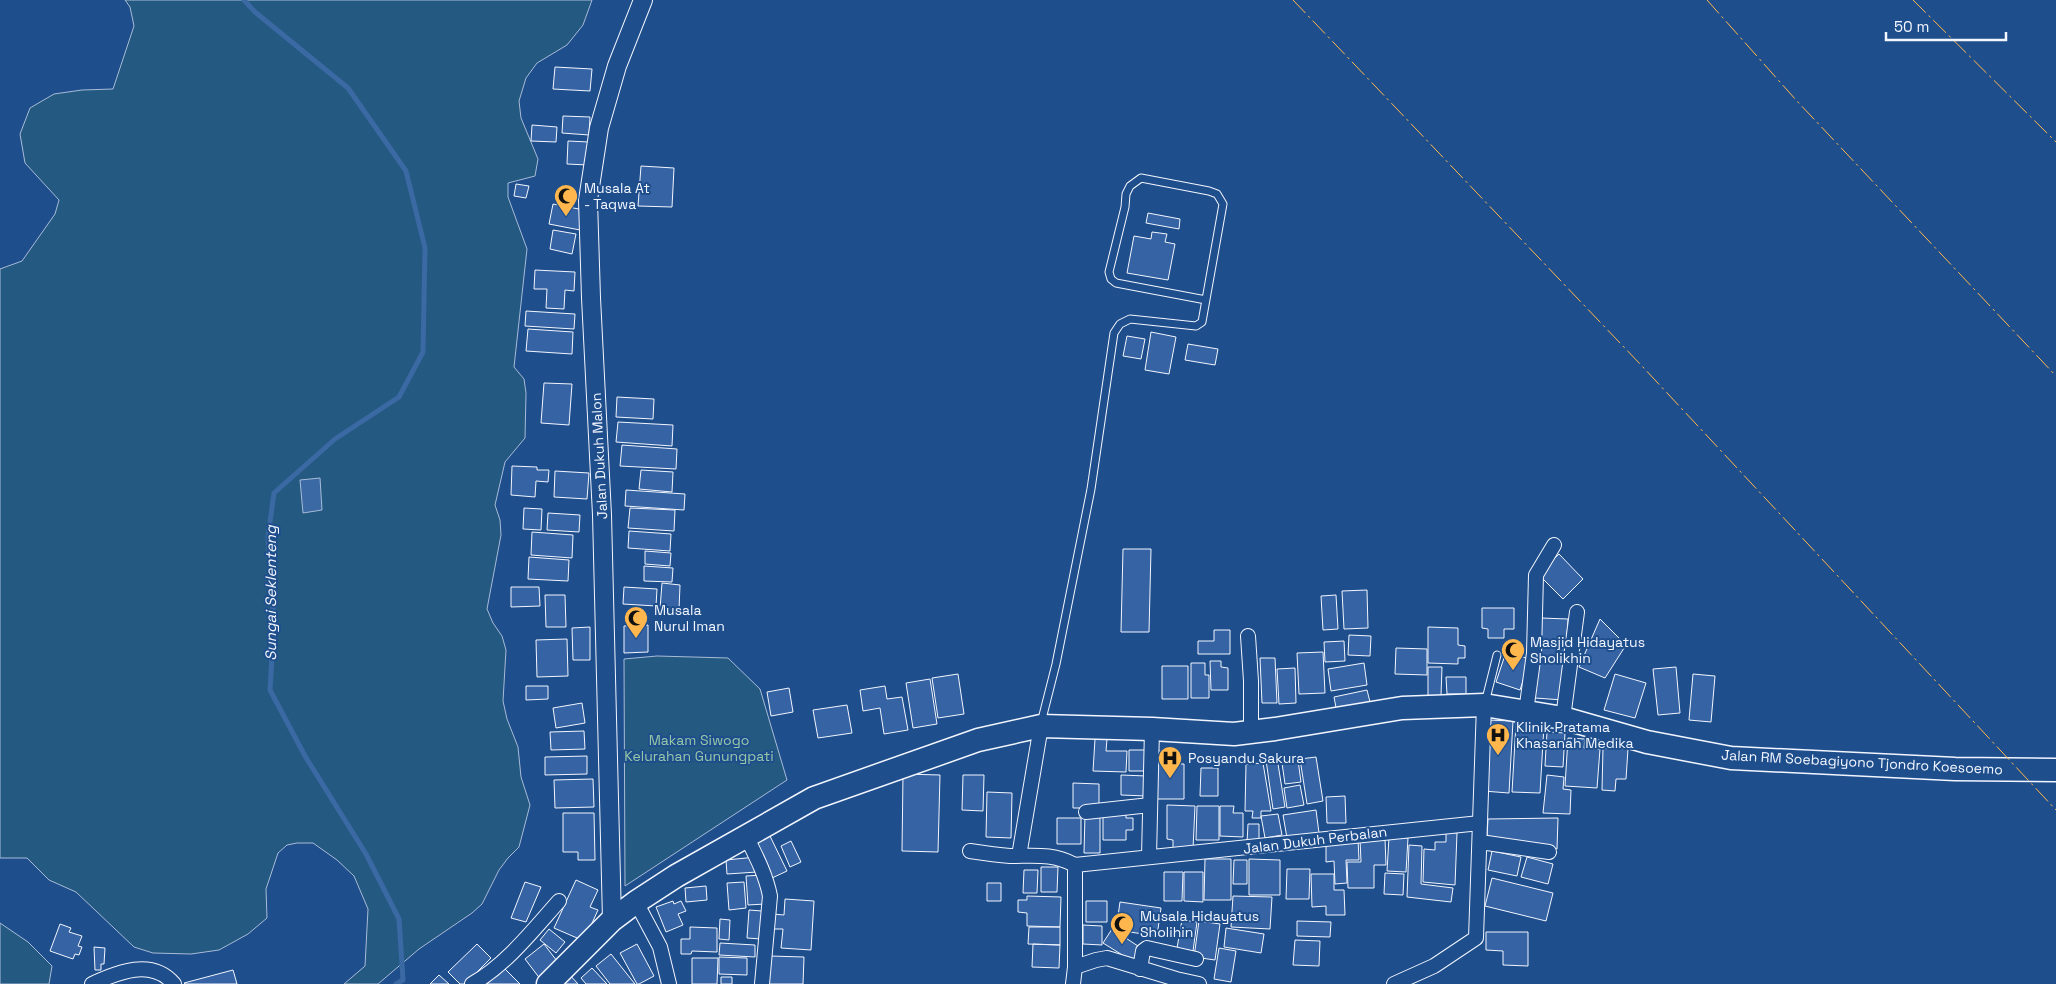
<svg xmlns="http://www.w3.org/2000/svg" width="2056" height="984" font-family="'Space Grotesk',sans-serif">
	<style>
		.green { fill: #245a82; stroke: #a8bbd7 }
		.water { fill: #3b69a3; stroke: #a8bbd7 }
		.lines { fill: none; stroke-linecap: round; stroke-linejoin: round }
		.stream { stroke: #3b69a3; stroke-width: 5 }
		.building { fill: #3563a3; stroke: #f2f6ff }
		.service-casing { stroke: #f2f6ff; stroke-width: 9 }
		.minor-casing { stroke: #f2f6ff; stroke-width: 16 }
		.tertiary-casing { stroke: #f2f6ff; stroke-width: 20 }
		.primary-casing { stroke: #f2f6ff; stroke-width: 25 }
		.service { stroke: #1f4e8c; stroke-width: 7 }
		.minor { stroke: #1f4e8c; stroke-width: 14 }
		.tertiary { stroke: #1f4e8c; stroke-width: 18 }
		.primary { stroke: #1f4e8c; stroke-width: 22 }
		.power { stroke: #ffb74d; stroke-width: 1; stroke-dasharray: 18 4 2.5 4; stroke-linecap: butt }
		.labels { text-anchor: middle; stroke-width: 4; stroke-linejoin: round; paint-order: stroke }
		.poi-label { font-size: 14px; fill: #f2f6ff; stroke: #1f4e8c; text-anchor: start }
		.street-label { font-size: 14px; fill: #f2f6ff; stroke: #1f4e8c }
		.park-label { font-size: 14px; fill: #97c8a6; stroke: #1f4e8c }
		.water-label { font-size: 15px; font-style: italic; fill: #f2f6ff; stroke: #1f4e8c }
	</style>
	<rect width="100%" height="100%" fill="#1f4e8c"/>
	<path class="green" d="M125,0h467l-9,25 -16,20 -30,18 -11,15 -7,23 2,17 17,41 -3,17 -27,7v14l19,52 -13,118 10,12 2,14 -1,45 -20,24 -10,43 5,15 1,15 -14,74 6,14 9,13 4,14 -3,51 4,18 11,28 3,30 9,28 -11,42 -11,11 -9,12 -17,34 -10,9 -53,36 -41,35h-34l21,-18 3,-57 -14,-33 -17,-16 -24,-17h-16l-10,2 -9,8 -12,36 1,29 -19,16 -29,16 -28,4 -38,-1 -19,-6 -58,-55 -27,-12 -22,-22h-27v-589l22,-8 33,-47 4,-14 -34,-37 -5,-29 10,-26 24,-14 28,-4 31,-1 21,-63 -4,-19z
		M657,656l71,2 32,31 27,91 -162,106 -1,-227z
		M0,923l28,19 24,24 -3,18h-49z"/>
	<path class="water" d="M320,478l2,32 -19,3 -3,-33z"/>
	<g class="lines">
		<path class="stream" d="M244,0l11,12 93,76 58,83 19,77 -2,104 -24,45 -64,42 -61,54 -6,44 6,86 -4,67 35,66 61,98 33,65 4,61 -7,4"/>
	</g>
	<path class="building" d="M555,67l37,2 -2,22 -37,-2z
		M563,116l27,1 -1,18 -27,-2z
		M532,125l25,2 -1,15 -25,-1z
		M568,141l21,1 -1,23 -21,-1z
		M641,166l33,2 -2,39 -34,-1z
		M516,184l13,2 -3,12 -12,-2z
		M553,204l31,6 -4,20 -31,-6z
		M1148,213l32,6 -1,10 -33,-6z
		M553,230l23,4 -4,20 -22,-5z
		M1152,232l15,2 -2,8 10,2 -7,36 -41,-7 7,-37 17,3z
		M535,270l40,2 -1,19 -9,-1 -1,19 -18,-1 1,-19h-13z
		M526,311l49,3 -1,15 -49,-3z
		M528,329l45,3 -1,22 -46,-3z
		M1151,332l25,5 -7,37 -24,-4z
		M1127,336l18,3 -4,20 -18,-3z
		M1188,344l30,5 -3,16 -30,-5z
		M544,383l28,1 -3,41 -28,-2z
		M617,397l37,2 -1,20 -37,-2z
		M618,422l55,3 -1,21 -56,-4z
		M622,445l55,4 -1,20 -56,-3z
		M512,466l25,1v3h12l-1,12 -12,-1 -1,16 -24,-2z
		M641,470l32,2 -1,20 -33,-3z
		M555,471l34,2 -2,26 -33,-2z
		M626,490l59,4 -1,16 -59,-4z
		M524,508l18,1 -1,21 -18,-1z
		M630,508l45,2 -1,21 -46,-3z
		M548,513l32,2 -1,17 -32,-2z
		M629,531l42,3 -1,17 -42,-3z
		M532,532l41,3 -1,23 -41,-3z
		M1123,549h28l-2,83h-28z
		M645,551l26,2 -1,13 -25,-2z
		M1559,554l24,25 -20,20 -25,-25z
		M529,557l40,3 -1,21 -40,-2z
		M644,566l29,2 -1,14 -28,-1z
		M662,583l18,2 -1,25 -19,-1z
		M511,587h28l1,19 -29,1z
		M624,587l33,2 -1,17 -33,-2z
		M1367,590l1,38 -24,1 -2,-38z
		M545,595h20l1,32h-20z
		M1336,595l2,34 -15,1 -2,-34z
		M1482,608h32v21h-10v9h-16v-9l-6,-1z
		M1541,618l27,1 -5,81 -28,-2z
		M1600,619l26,26 -21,33 -26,-11z
		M648,625v27l-24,1v-27z
		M590,627v33h-17l-1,-32z
		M1428,627l30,1v17l7,1v12h-7v6l-30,-1z
		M1214,630h16v24h-32v-13h16z
		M1349,635l22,1 -1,20 -22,-1z
		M567,639l1,37 -31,1 -1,-37z
		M1344,641l1,20 -20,1 -1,-20z
		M1396,648l31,1v26l-32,-1z
		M1323,652l2,41 -26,1 -2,-41z
		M1506,652l24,7 -10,31 -24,-8z
		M1260,658h15l2,45h-15z
		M1210,661h11v6l7,1v22h-17z
		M1191,663h14v12h4v23h-18z
		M1364,663l3,22 -36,6 -3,-22z
		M1162,666h26v33h-26z
		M1428,667h14l-1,29h-13z
		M1676,667l4,46 -22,2 -5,-46z
		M1295,668l1,35 -17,1 -2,-35z
		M958,674l6,40 -26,4 -6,-40z
		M1615,674l31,9 -11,35 -31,-8z
		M1693,674l22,2 -4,46 -22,-2z
		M1446,677h20v17h-19z
		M930,679l7,45 -24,4 -7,-45z
		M526,686h22v13l-22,1z
		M885,686l2,13 15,-2 6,33 -24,4 -4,-26 -17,3 -3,-21z
		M789,688l4,24 -22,4 -4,-24z
		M1367,690l4,16 -34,7 -3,-16z
		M582,703l3,20 -29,5 -3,-20z
		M847,705l5,28 -34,5 -5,-28z
		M1487,720l26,1 -4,72 -26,-2z
		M1516,723l28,2 -4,68 -28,-1z
		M584,731l1,18 -34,1 -1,-18z
		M1547,732l18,1 -2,34 -18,-1z
		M1568,738l17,1 -1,9 16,1 -3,39 -32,-2z
		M1095,739h12l-1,12h21l-1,21 -33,-1z
		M1603,748l25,1 -2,30h-10l-1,12 -13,-1z
		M1129,750h16v21h-16z
		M1155,751h15v13h14v35h-31z
		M587,756v18l-42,1v-18z
		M1316,757l7,44 -16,3 -7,-45z
		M1277,758l8,49 -12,2 -7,-49z
		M1298,760l3,22 -16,2 -3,-21z
		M1263,763l8,48h-10v7h-9l1,-7h-8l1,-47z
		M1201,768h17v28h-18z
		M903,774l37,1 -2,77 -36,-1z
		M963,775h21l-1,36 -21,-1z
		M1121,775l26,1v20l-26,-1z
		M1547,775l17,2 -1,12 8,1 -1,24 -27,-1z
		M593,779l1,28 -39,1 -1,-28z
		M1073,783l26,1v24h-26z
		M1300,785l4,20 -17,3 -3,-20z
		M987,792l25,1 -1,45 -25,-1z
		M1345,796l1,27h-19l-1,-26z
		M1167,805l28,1 -2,43h-20v-9l-6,-1z
		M1197,806h22v34h-23z
		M1220,806h14l-1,7h10v24l-23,-1z
		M1316,810l3,23 -32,5 -4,-23z
		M1103,812l23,1v5h7v12h-7v10h-23z
		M563,813h31l1,47h-17v-8h-15z
		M1278,814l4,21 -17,3 -4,-22z
		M1085,815h15v38h-16z
		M1057,818h24v26h-24z
		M1558,818l-1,31 -70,-12 1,-18z
		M1248,824h11v19h-12z
		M1446,832l11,1 -2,52 -32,-3 1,-33 11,1v-8h11z
		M769,834l18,37 -15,7 -18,-37z
		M1389,837l19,1 -2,34 -19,-1z
		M1358,839l1,21h-13l1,23 -12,1 -1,-23 -8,1v-17z
		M1360,839h25l1,26h-12v23h-26l-1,-26h14z
		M791,841l10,21 -11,5 -9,-21z
		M1409,845l13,1 -1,38 32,4 -2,14 -44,-5z
		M1492,851l29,6 -4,19 -29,-6z
		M756,857l1,15 -30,2 -1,-14z
		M1527,857l26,7 -5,20 -27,-7z
		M1205,859h26v41h-27z
		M1249,859l31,1v35h-31z
		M1234,860h13v24h-14z
		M1041,867h17l-1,25h-16z
		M1287,869h23l-1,30h-23z
		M1024,870h14l-1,23h-14z
		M1164,872h19l-1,29h-18z
		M1184,872h19v30l-19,-1z
		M1385,873l19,1 -1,21 -19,-1z
		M1311,874h23v16h10l1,25h-19v-9l-14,1z
		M763,875l2,29 -17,1 -2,-29z
		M1492,878l61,15 -7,28 -61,-15z
		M576,880l22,10 -8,17 8,3 -14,31 -30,-13z
		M525,882l16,5 -15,35 -15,-4z
		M744,882l2,26 -17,2 -2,-27z
		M987,883h14v18h-14z
		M706,886l1,14 -21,2 -1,-14z
		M1027,896l34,1 -1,30 -33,-1v-13l-9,-1v-12h9z
		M1233,896l39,1 -2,32 -39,-2z
		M785,899l29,2 -3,49 -30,-2 2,-19h-11l1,-15 11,1z
		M673,901l1,3 7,-3 5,10 -8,3 5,11 -17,7 -10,-25z
		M1086,901h21v21h-21z
		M1120,902l41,6 -4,28 -41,-6z
		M749,910l13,1 -1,28 -14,-1z
		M720,919l10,1 -1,20 -10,-1z
		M1182,920l15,2 -4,29 -16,-3z
		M1199,921l21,3 -5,36 -21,-3z
		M1297,921l34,1 -1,15 -33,-1z
		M60,924l11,4 -2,4 13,4 -4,10 4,1 -3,8 -4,-1 -2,5 -23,-8z
		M1083,925l19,1v19l-19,-1z
		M690,927l27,1v24l-25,-1 -1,3h-10v-15h9z
		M1029,927h31v18l-32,-1z
		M1226,928l38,6 -3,19 -37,-6z
		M549,929l16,13 -9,11 -16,-13z
		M1112,929l29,19 -9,13 -29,-18z
		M1486,932h42v34l-25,-1v-14l-17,-1z
		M1295,940l25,1 -1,25 -26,-1z
		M720,943l35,2v12l-36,-2z
		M477,944l14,14 -26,26h-5l-12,-12z
		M544,944l16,21 -19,15 -16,-21z
		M637,944l17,32 -15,8h-2l-17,-31z
		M1033,944l27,1 -1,23 -27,-1z
		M94,947l11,1 -1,16h-3v6h-6z
		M1219,948l17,3 -5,31 -17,-3z
		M611,954l24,30h-25l-14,-18z
		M770,956l34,1 -1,27h-35z
		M719,957l28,1v17l-28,-1z
		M692,958h26l-1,26h-25z
		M504,968l16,16h-33z
		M592,968l15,16h-21l-5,-6z
		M233,970l4,14h-52l-1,-1z
		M569,974l9,10h-22z
		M439,975l10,9h-19z
		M721,977h11v7h-11z"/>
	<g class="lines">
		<g class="service-casing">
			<path id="service" d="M1485,703l12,-48
				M1041,723l15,-59 35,-175 23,-156 6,-9 10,-5 66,7 6,-4 21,-118 -6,-10 -8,-3 -68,-13 -11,8 -4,8 -1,13 -16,65 2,7 5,4 90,17"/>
		</g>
		<g class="minor-casing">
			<path id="minor" d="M1248,636l3,45v51
				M1526,712l8,-59 2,-78 18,-30
				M1563,718l14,-106
				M1086,812l64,-7
				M746,836c10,20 20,39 24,60l-8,88
				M1480,842l69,10
				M970,851c13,2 26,4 40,5 25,0 42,-3 65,9
				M1019,856l22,-130
				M1149,857l3,-128
				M1075,865l405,-42
				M636,902l24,45 9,37
				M1075,967l21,-7 11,-2 69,21 23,5
				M1140,969l3,-18 4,-3 49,11
				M92,984c26,-12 60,-26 82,0
				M472,984c34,-19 62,-55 87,-83
				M1073,984l2,-17v-102
				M1394,984l40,-18 42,-28 8,-233"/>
		</g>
		<g class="tertiary-casing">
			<path id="tertiary" d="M612,920l-10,-405 -11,-217 -3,-98 11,-72 18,-62 26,-66"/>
		</g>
		<g class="primary-casing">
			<path id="primary" d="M548,984l64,-64 24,-18 40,-26 138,-78 164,-58 63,-14 111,3 82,5 41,-5 127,-21 82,-3 79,13 84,24 84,16 224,11 101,1"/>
		</g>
		<use href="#service" class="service"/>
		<use href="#minor" class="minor"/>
		<use href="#tertiary" class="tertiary"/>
		<use href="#primary" class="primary"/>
		<path class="power" d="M1293,0l348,365 415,445
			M1707,0l89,100 260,276
			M1913,0l143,142"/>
	</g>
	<defs>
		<g id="mosque-pin" transform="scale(1.25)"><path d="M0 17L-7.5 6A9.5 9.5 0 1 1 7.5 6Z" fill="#ffb74d" stroke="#1f4e8c"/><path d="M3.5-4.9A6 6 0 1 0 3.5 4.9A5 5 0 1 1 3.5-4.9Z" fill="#111"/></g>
		<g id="hospital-pin" transform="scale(1.25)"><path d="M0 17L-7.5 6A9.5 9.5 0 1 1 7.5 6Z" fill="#ffb74d" stroke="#1f4e8c"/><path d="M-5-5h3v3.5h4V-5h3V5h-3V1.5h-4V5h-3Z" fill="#111"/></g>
	</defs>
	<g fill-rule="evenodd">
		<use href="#mosque-pin" x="566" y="196"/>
		<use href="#mosque-pin" x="636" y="618"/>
		<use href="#mosque-pin" x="1513" y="650"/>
		<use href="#hospital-pin" x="1498" y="735"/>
		<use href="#hospital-pin" x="1170" y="758"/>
		<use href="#mosque-pin" x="1122" y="924"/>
	</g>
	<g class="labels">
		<g class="poi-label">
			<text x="584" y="193">Musala At<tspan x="584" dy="16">- Taqwa</tspan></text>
			<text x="654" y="615">Musala<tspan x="654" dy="16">Nurul Iman</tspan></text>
			<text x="1530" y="647">Masjid Hidayatus<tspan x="1530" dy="16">Sholikhin</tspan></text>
			<text x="1516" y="732">Klinik Pratama<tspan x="1516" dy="16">Khasanah Medika</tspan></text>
			<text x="1188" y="763">Posyandu Sakura</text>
			<text x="1140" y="921">Musala Hidayatus<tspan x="1140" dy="16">Sholihin</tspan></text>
		</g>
		<g class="street-label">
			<text transform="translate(599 456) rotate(-93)" y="5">Jalan Dukuh Malon</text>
			<text transform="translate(1862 762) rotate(3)" y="5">Jalan RM Soebagiyono Tjondro Koesoemo</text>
			<text transform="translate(1315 840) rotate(-7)" y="5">Jalan Dukuh Perbalan</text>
		</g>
		<g class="park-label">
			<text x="699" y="745">Makam Siwogo<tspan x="699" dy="16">Kelurahan Gunungpati</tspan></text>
		</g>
		<g class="water-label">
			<text transform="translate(271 593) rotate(-90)" y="5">Sungai Seklenteng</text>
		</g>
	</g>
	<path d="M1886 32v8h120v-8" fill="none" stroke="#f2f6ff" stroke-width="2.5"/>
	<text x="1894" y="32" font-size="15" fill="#f2f6ff" stroke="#1f4e8c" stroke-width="4" paint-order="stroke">50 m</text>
</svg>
